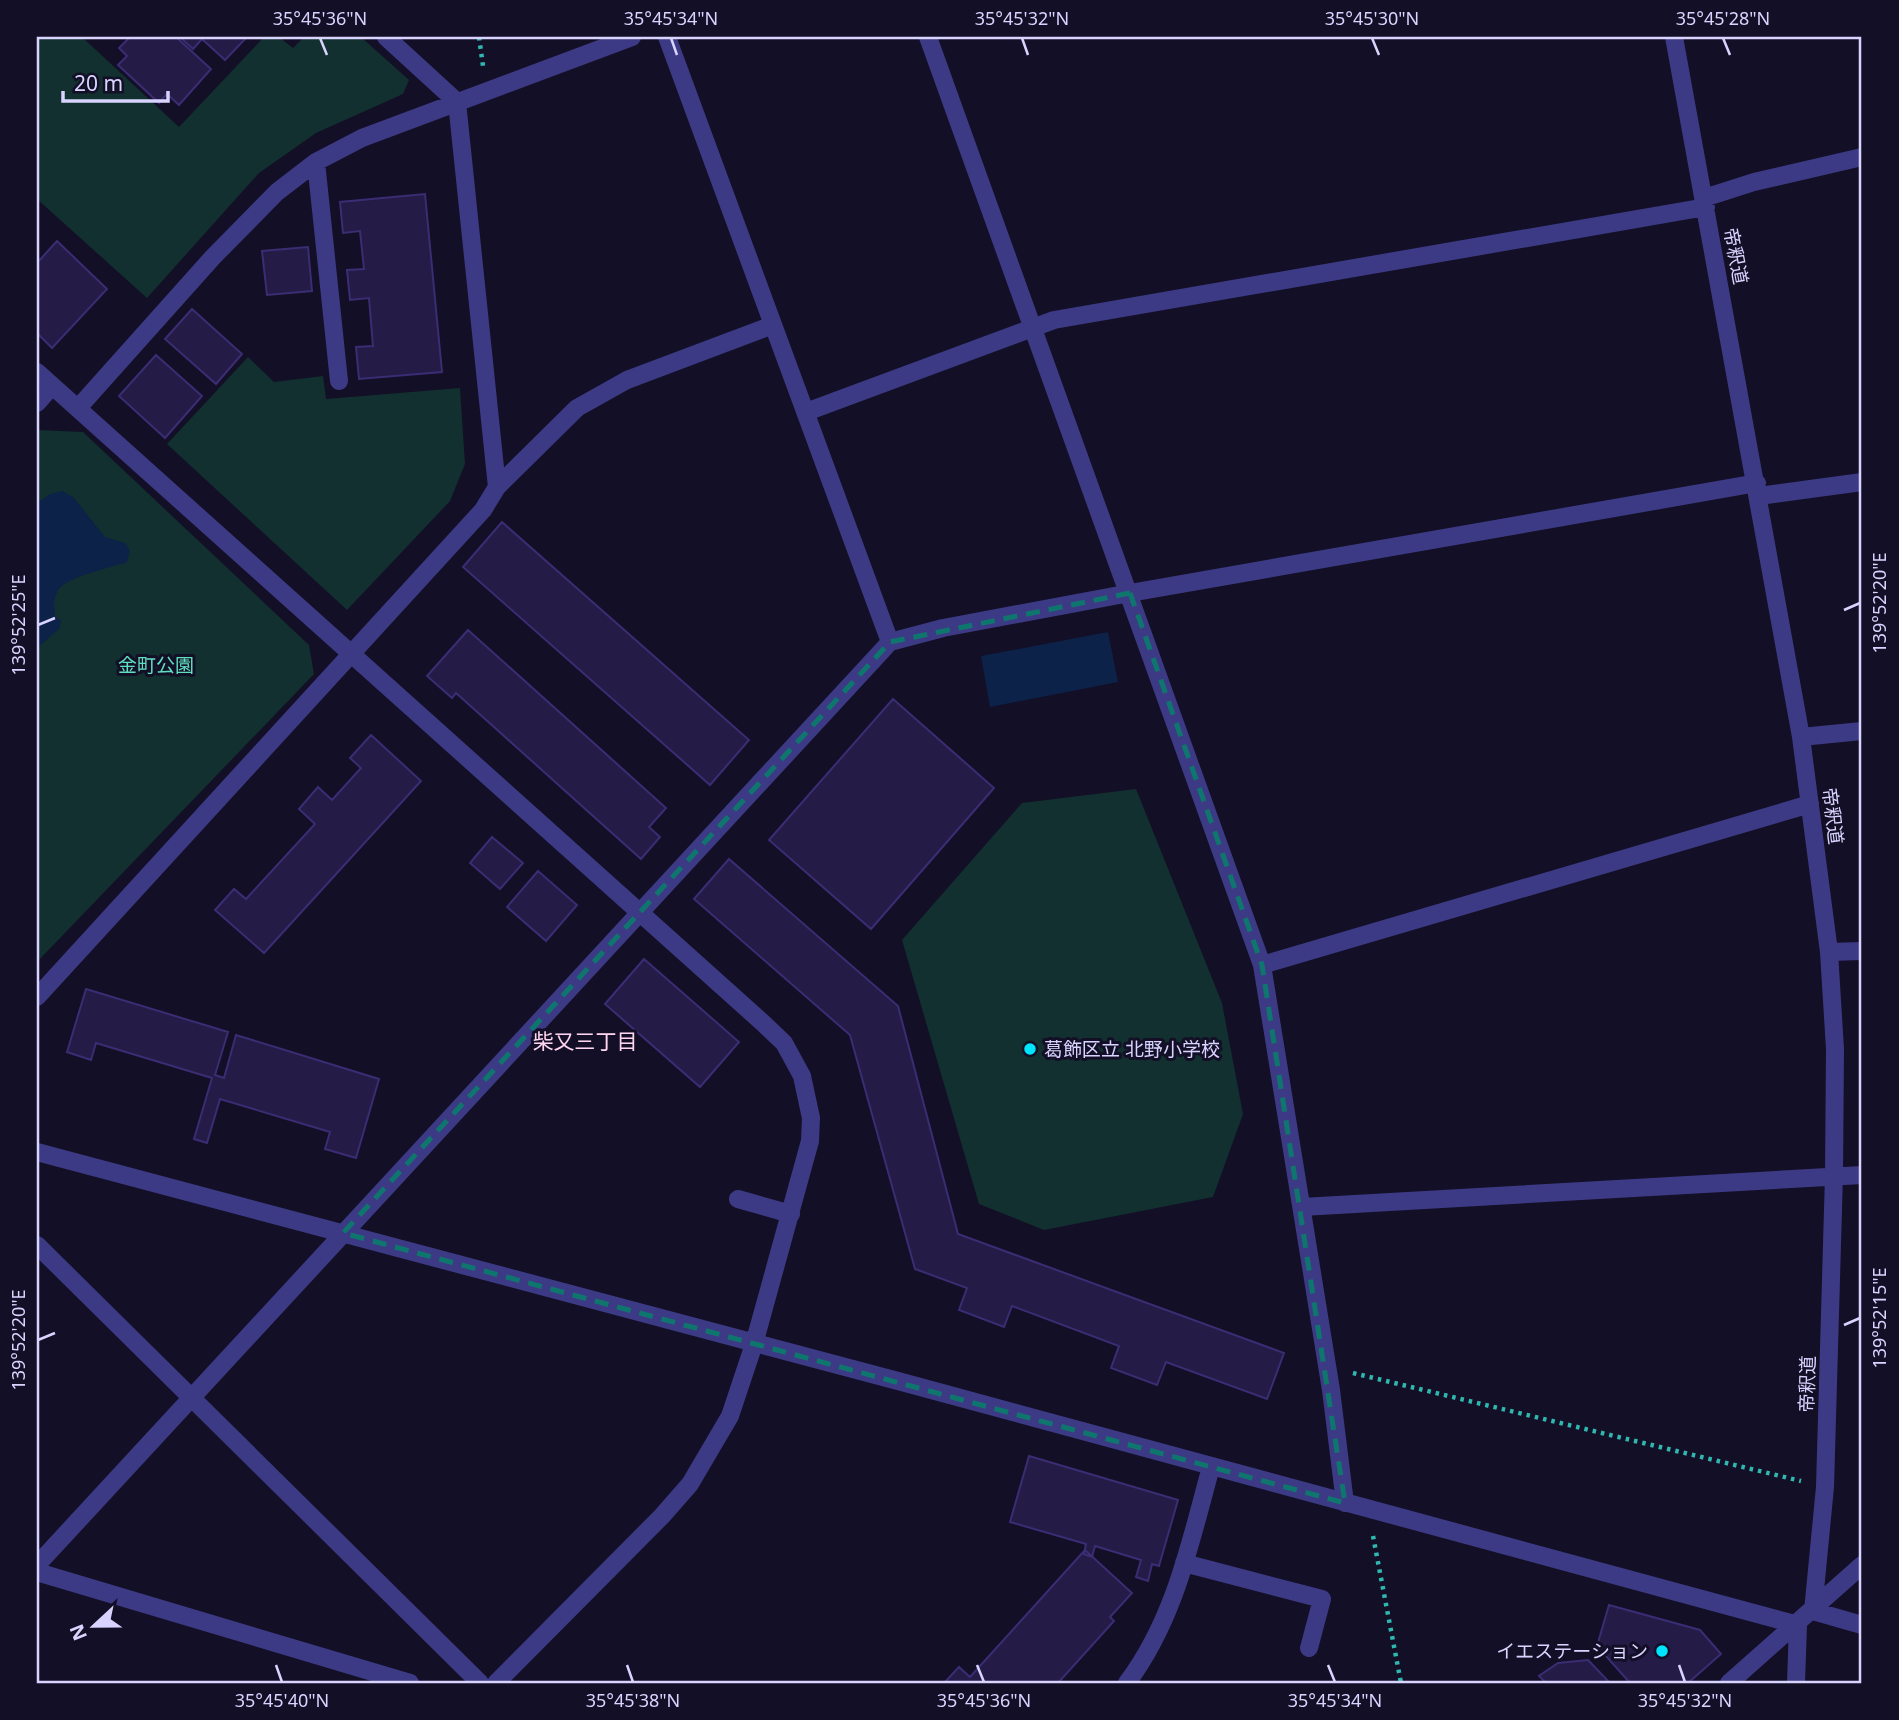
<svg xmlns="http://www.w3.org/2000/svg" width="1899" height="1720" font-family="'Noto Sans','Noto Sans JP',sans-serif">
	<style>
		.green { fill: #12302f }
		.water { fill: #0c2248 }
		.building { fill: #241b47; stroke: #3b2d73; stroke-width: 2 }
		.lines { fill: none; stroke-linecap: round; stroke-linejoin: round }
		.path { stroke: #2fb8b0; stroke-width: 4.5; stroke-dasharray: 3.5 5; stroke-linecap: butt }
		.minor { stroke: #3d3a85; stroke-width: 18 }
		.marked { fill: none; stroke: #0f766e; stroke-width: 5; stroke-dasharray: 14 9; stroke-linejoin: round }
		.ticks { fill: none; stroke: #d9d4ff; stroke-width: 2.5 }
		.poi-dot { fill: #00e5ff; stroke: #130f26; stroke-width: 2.5 }
		.labels { text-anchor: middle; stroke-width: 6; stroke-linejoin: round; paint-order: stroke }
		.street-label { font-size: 19px; fill: #d9d4ff; stroke: #130f26 }
		.park-label { font-size: 19px; fill: #5fe0c0; stroke: #130f26 }
		.poi-label { font-size: 19px; fill: #d9d4ff; stroke: #130f26; text-anchor: start }
		.neighbourhood-label { font-size: 21px; fill: #ffd6f0; stroke: #130f26 }
		.neatline { fill: none; stroke: #d9d4ff; stroke-width: 2.5 }
		.ticks-label { font-size: 18px; text-anchor: middle; fill: #d9d4ff }
	</style>
	<rect width="100%" height="100%" fill="#130f26"/>
	<path class="green" d="M37,37h45l97,90 85,-90h15l14,11 11,-11h57l48,43 -6,14 -87,39 -57,40 -112,125 -110,-99z
		M248,357l26,25 49,-6 3,23 134,-11 5,76 -15,37 -103,109 -180,-166z
		M37,430l46,2 226,213 5,29 -277,288z
		M1136,789l86,214 21,111 -30,83 -169,33 -65,-26 -77,-264 120,-137z"/>
	<path class="water" d="M63,491l11,7 31,39 20,6 5,8 -3,11c-16,6 -58,14 -68,27 -6,8 -5,19 -4,28l6,3 -1,8 -23,20v-145l13,-9z
		M1108,632l10,50 -128,25 -9,-51z"/>
	<path class="building" d="M130,37h46l35,32 -32,36 -12,-11 -8,9 -41,-38 9,-9 -8,-8z
		M184,37h63l-22,23 -23,-21 -9,10 -11,-10z
		M425,194l17,178 -83,7 -3,-32 17,-1 -4,-48 -19,2 -3,-30 17,-1 -4,-38 -17,2 -3,-31z
		M57,241l50,48 -55,59 -15,-15v-70z
		M308,247l4,44 -45,4 -5,-44z
		M192,309l50,45 -26,30 -51,-45z
		M156,355l46,41 -37,42 -46,-42z
		M502,522l247,218 -39,45 -247,-218z
		M468,630l198,178 -17,19 11,10 -19,22 -185,-166 -4,5 -25,-22z
		M893,699l101,89 -123,141 -102,-89z
		M371,735l50,46 -157,172 -49,-43 19,-21 12,10 69,-75 -16,-15 19,-22 14,13 29,-32 -11,-10z
		M492,837l31,26 -23,26 -30,-26z
		M729,859l169,147 60,228 326,119 -17,46 -101,-37 -9,23 -46,-17 8,-22 -107,-40 -8,21 -45,-17 8,-22 -52,-19 -65,-234 -156,-136z
		M538,871l39,34 -31,36 -39,-34z
		M644,959l95,83 -39,45 -95,-83z
		M86,989l142,43 -13,43 9,3 12,-43 143,44 -23,79 -31,-9 5,-17 -110,-33 -13,44 -13,-4 18,-61 -116,-35 -5,17 -24,-8z
		M1029,1456l149,44 -19,66 -7,-2 -4,17 -12,-4 5,-17 -46,-14 -3,11 -8,-3 2,-10 -76,-22z
		M1085,1550l47,43 -22,24 4,4 -56,62h-114l15,-16 11,10z
		M1609,1605l91,25 21,24 -33,29h-58l-33,-37z
		M1588,1660l22,23h-64l-7,-7 19,-13z"/>
	<g class="lines">
		<path class="path" d="M479,37l4,29
			M1353,1373l448,108
			M1373,1536l28,147"/>
		<path class="minor" d="M667,37l223,605
			M928,37l334,928 69,425 14,113
			M1674,37l127,700 28,215 6,97 -1,126 -9,312 -12,124 49,14
			M316,162l23,219
			M1704,198l50,-16 108,-25
			M37,372l726,651 21,20 18,33 9,42 -1,23 -56,203 -24,72 -40,68 -28,32 -166,167
			M37,403l15,-17
			M78,408l135,-151 64,-65 39,-30 46,-24 270,-101
			M806,412l248,-92 652,-113
			M497,487l80,-79 50,-28 146,-55
			M1759,496l103,-14
			M1801,737l61,-6
			M1829,952l33,-1
			M1262,965l548,-161
			M37,997l446,-487 14,-23 -40,-385 -71,-65
			M37,1152l861,229 900,244 -2,58
			M738,1199l53,15
			M1302,1207l560,-32
			M37,1245l443,438
			M1184,1563l138,36 -13,49
			M37,1565l853,-923 53,-14 187,-35 627,-110
			M37,1572l373,111
			M1127,1683c48,-64 63,-140 84,-216
			M1729,1683l133,-118"/>
	</g>
	<path class="marked" d="M1130,593l132,372 83,538 -1002,-270 547,-591z"/>
	<path class="ticks" d="M320,38l7,17M671,38l6,17M1022,38l6,17M1372,38l7,17M1723,38l7,17M1844,610l16,-7M38,625l17,-7M1844,1325l16,-7M38,1340l17,-7M276,1665l6,17M627,1665l6,17M977,1665l7,17M1328,1665l7,17M1679,1665l6,17"/>
	<g class="poi-dot">
		<circle cx="1030" cy="1049" r="7"/>
		<circle cx="1662" cy="1651" r="7"/>
	</g>
	<g class="labels">
		<g class="street-label">
			<text transform="translate(1736 256) rotate(79)" y="7">帝釈道</text>
			<text transform="translate(1833 816) rotate(83)" y="7">帝釈道</text>
			<text transform="translate(1807 1384) rotate(-88)" y="7">帝釈道</text>
		</g>
		<g class="park-label">
			<text x="156" y="672">金町公園</text>
		</g>
		<g class="poi-label">
			<text x="1044" y="1056">葛飾区立 北野小学校</text>
			<text x="1648" y="1658" text-anchor="end">イエステーション</text>
		</g>
		<g class="neighbourhood-label">
			<text x="585" y="1049">柴又三丁目</text>
		</g>
	</g>
	<rect width="1899" height="1720" fill="none" stroke="#130f26" stroke-width="77"/>
	<g transform="translate(94 1626) rotate(248)" stroke="#130f26" stroke-width="5" paint-order="stroke">
	<path d="M0-5L12 26L0 18L-12 26Z" fill="#d9d4ff"/>
	<text y="-10" font-size="19" font-weight="bold" text-anchor="middle" fill="#d9d4ff">N</text>
	</g>
	<path d="M63 91v10h105v-10" fill="none" stroke="#d9d4ff" stroke-width="3.5"/>
	<text x="74" y="91" font-size="21" fill="#d9d4ff" stroke="#130f26" stroke-width="5" paint-order="stroke">20 m</text>
	<rect x="38" y="38" width="1822" height="1644" class="neatline"/>
	<g class="ticks-label">
		<text x="320" y="25">35°45'36"N</text>
		<text x="671" y="25">35°45'34"N</text>
		<text x="1022" y="25">35°45'32"N</text>
		<text x="1372" y="25">35°45'30"N</text>
		<text x="1723" y="25">35°45'28"N</text>
		<text transform="translate(1880 603) rotate(-90)" y="6">139°52'20"E</text>
		<text transform="translate(19 625) rotate(-90)" y="6">139°52'25"E</text>
		<text transform="translate(1880 1318) rotate(-90)" y="6">139°52'15"E</text>
		<text transform="translate(19 1340) rotate(-90)" y="6">139°52'20"E</text>
		<text x="282" y="1707">35°45'40"N</text>
		<text x="633" y="1707">35°45'38"N</text>
		<text x="984" y="1707">35°45'36"N</text>
		<text x="1335" y="1707">35°45'34"N</text>
		<text x="1685" y="1707">35°45'32"N</text>
	</g>
</svg>
